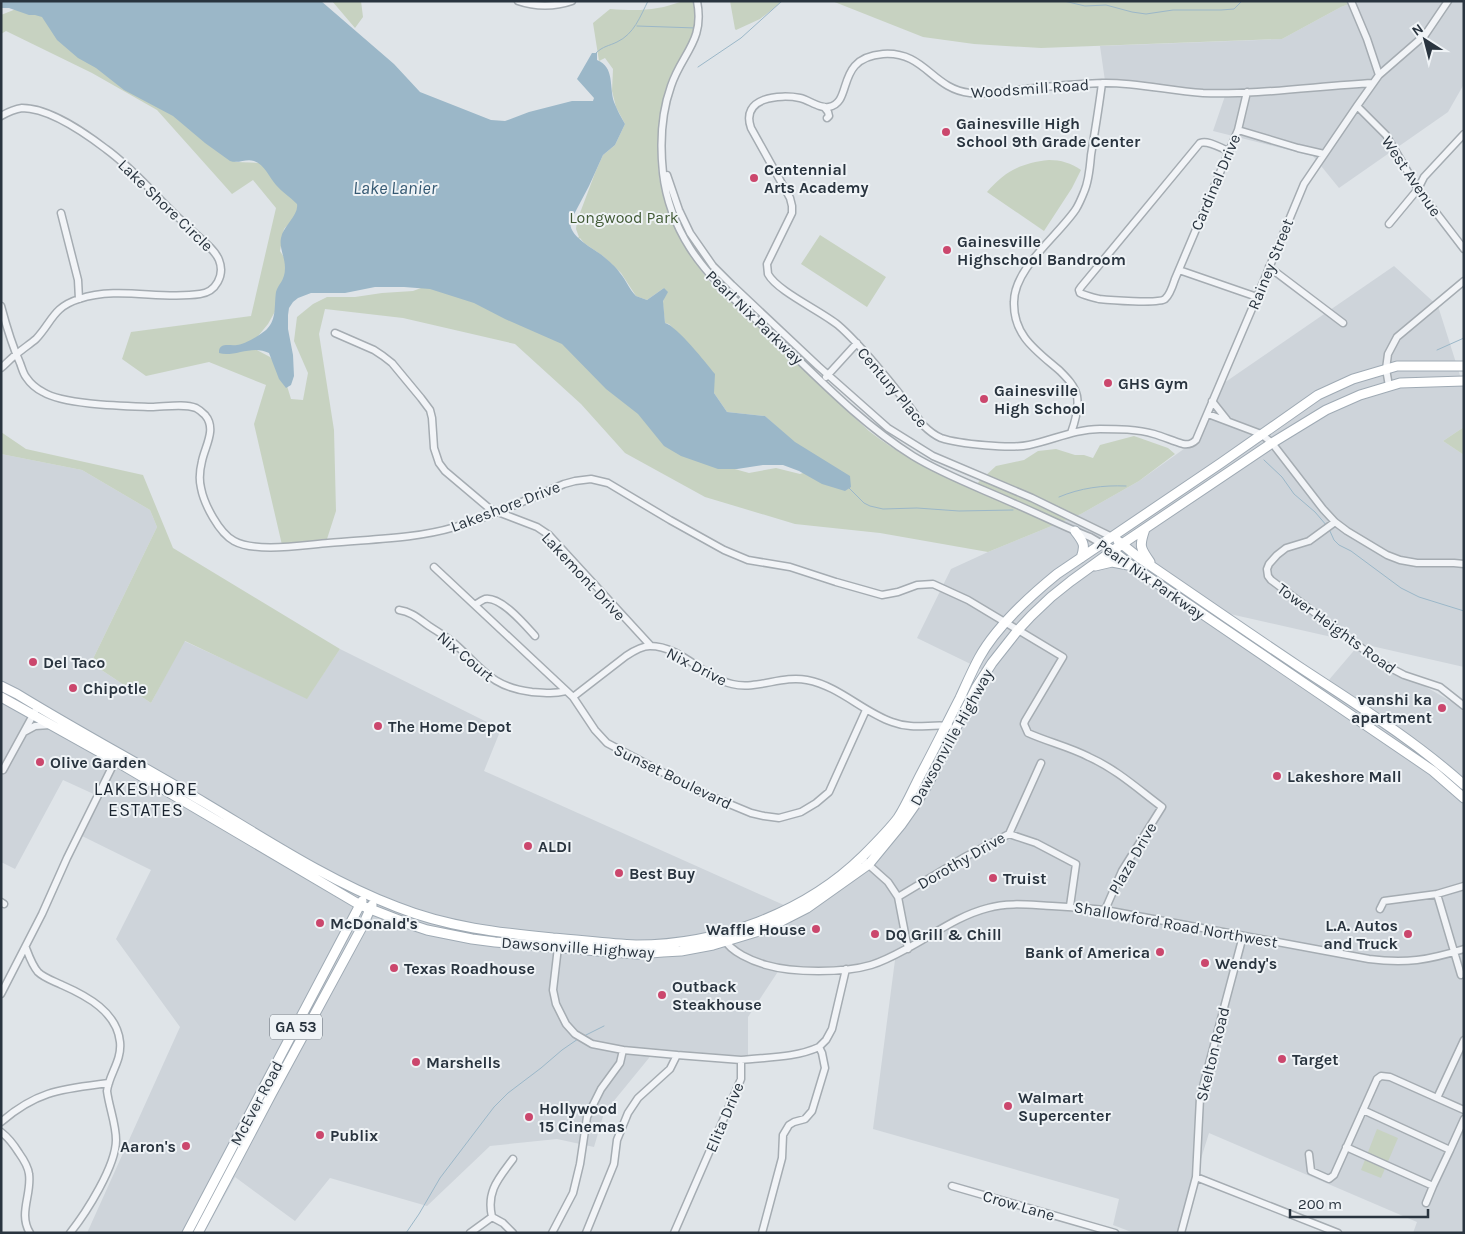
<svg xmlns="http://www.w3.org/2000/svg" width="1465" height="1234" font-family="Karla,sans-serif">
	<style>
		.built { fill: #ced4da }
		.green { fill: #c7d2c1 }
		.water { fill: #9bb7c8 }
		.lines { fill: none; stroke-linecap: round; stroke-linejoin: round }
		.stream { stroke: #9bb7c8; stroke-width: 1 }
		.minor-casing { stroke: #a5acb2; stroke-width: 9 }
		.major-casing { stroke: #9faab4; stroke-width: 11 }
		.minor { stroke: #f2f4f7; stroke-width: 6 }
		.major { stroke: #fff; stroke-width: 9 }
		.poi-dot { fill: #cb476d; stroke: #eff3f6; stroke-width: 2 }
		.labels { text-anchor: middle; stroke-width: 4; stroke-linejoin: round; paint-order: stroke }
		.shield { fill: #eff3f6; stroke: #646d76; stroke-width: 1 }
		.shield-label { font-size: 15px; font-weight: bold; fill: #29343f }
		.street-label { font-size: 16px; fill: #29343f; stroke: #eff3f6 }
		.poi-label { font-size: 16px; font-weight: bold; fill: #29343f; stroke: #eff3f6; text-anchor: start }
		.park-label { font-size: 16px; fill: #425b36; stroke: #eff3f6 }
		.water-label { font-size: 18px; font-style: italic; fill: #345872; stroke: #eff3f6 }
		.neighbourhood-label { font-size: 18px; letter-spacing: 1px; fill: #1b2530; stroke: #eff3f6 }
	</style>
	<rect width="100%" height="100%" fill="#dfe4e8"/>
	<path class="built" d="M1357,1h107v83l-16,28 -109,76 -26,-32 -100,-25 13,-38 -82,-10 -38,5 -6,-42 182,-7 59,-32z
		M1394,266l44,40 26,82v39l-21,14 21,14v212l-256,-58 114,79 35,-41 95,55 12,10v521h-51l4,-11 -208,-89 -31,100h-44l-21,-8 6,-26 -246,-70 22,-169 -59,13 -57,-3 -31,47v39l-95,-3 -49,60 -10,34 -37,-8 -67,7 -63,60 -97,-28 -35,43 -60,-44 -31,56h-117l93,-206 -64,-88 35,-69 -71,-35 18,-39 -35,-16 -48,89 -14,-7v-408l81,16 68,40 7,17 -66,136 60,40 33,-62 123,57 33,-49 161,80 -17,42 311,139 62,-40 39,-39 87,-161 -66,-32 34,-69 37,-17 93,-38 58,-33 56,-40 26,-56z"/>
	<path class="green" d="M332,1h29l2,16 -8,11z
		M683,1h10c9,41 -12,48 -25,81 -6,16 -7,33 -9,49 0,12 -2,23 -1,35 3,44 25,82 52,116l159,149c32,25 65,41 102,58l25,-23 28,-6 14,-9 18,-2 19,6h9l9,3 7,-13 34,-9 34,12 7,6 -36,27 -58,33 -93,38 -108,-19 -85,-9 -90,-27 -80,-44 -44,-49 -66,-60 -112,-26 -78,-9 -6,25 15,96 2,81 -9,28 -45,6 -28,-121 12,-39 -57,-23 -63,14 -24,-17 9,-27 120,-16 25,-108 -23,-28 -21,14 -75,-84 -65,-37 -86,-42 -5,3v-19l20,-8 20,5 195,150 24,1 45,44 -21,22 -4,22 14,22 -17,35 -9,16 -14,17 -1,7 17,9 14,19 7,23 12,1 5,-27 -14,-32 3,-24 16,-13 14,-7h28l27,-4 31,-2 24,-9 98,40 48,34 116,103 50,14 27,-5 24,6 21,-7 -56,-51 -38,-4 -13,-19 -13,-35 -32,-34 -4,-1 -2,-19 1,-16 -17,12 -11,-4 -15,-23 -18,-17 -19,-13 -4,-5 -11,9 -1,-1 11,-9 -3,-8 1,-8 18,-48 8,-18 12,-10 10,-21 -9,-17 -4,-16 1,-22 -8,-11 -6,3 -6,-38 17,-14c29,2 46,2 73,-8z
		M730,1h53l-23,18 -24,11 -1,-1z
		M832,1h525l-16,6 -59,32 -241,9 -67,-4 -51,-7z
		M1049,160c12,0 22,3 32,10l-9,18 -28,43 -57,-39c18,-21 34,-29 62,-32z
		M820,235l66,42 -19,30 -66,-43z
		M1464,427v28l-21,-14z
		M1,432l25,17 117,26 30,73 167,101 -33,50 -122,-58 -34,62 -60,-40 66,-136 -7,-17 -68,-40 -81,-16z
		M1377,1129l21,9 -17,40 -20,-8z"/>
	<path class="water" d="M1,1h320l73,63 26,28 71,28 14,1 24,-9 43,-11h21l1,-3 -17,-19 15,-26h5v7c18,7 12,27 17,42 3,8 7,15 11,22l-10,21 -12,10 -14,31 -18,34c-5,15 22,28 32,36 6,5 13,11 17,17 6,7 9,16 16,23l11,4 17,-12 4,4 -5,9 2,22c12,3 41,40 50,51l-1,19 13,19 38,4 30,26 55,34 1,11 -6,4 -23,-7 -23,-13 -16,-6h-20l-26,4h-19l-37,-13 -17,-10 -26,-32 -32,-25 -44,-45 -57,-25 -31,-16 -44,-14 -26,-2h-29l-30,6h-34l-13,5 -5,4 -4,6 -1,7v14l5,26 1,21 -3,9 -5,3 -7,-9 -10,-26c-17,-9 -36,5 -50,0 0,-3 0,-5 3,-7 4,-2 10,0 15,-1 7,0 25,-11 30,-16 10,-10 7,-24 9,-37 2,-8 9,-11 9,-24 0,-11 -6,-20 -4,-30 2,-12 18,-23 16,-34 -7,-7 -15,-12 -21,-19 -7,-8 -11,-20 -22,-24 -8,-3 -15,3 -24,0l-25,-18 -32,-27 -49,-26 -28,-22 -18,-10 -21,-18 -15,-23 -7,-2h-6l-20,-7h-8z"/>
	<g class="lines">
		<path class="stream" d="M1064,1l21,5 21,-1 26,7 14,2 27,-4h48l13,-1 8,-8
			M637,26l59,2
			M596,53c7,-7 13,-7 21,-11 17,-8 23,-25 31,-41
			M698,67l43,-29 41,-37
			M1437,350l27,-12
			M1264,460l18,17 12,17 21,18 12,14
			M849,488l15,15 6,3 13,3 34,-1 42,3 54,-1
			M1059,497c21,-9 44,-12 67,-11
			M1329,529l5,11 5,5 12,6 50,37 18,9 45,14
			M584,1036l20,-10
			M406,1233l13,-19 21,-36 54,-71 14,-14 33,-25 21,-18 16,-11"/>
		<g class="minor-casing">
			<path id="minor" d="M518,1c17,6 37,6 54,0
				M697,1c8,40 -15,52 -26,85 -10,28 -11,59 -8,87 3,26 13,53 27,75 23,36 57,62 87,91 43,41 85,85 136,117 31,19 67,32 100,47 26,11 51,24 77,34l12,7
				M1351,1l16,38 12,36
				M1373,83c-56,3 -115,12 -170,10 -34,-2 -67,-11 -101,-10 -25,1 -51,3 -76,6 -18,2 -37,6 -56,4 -38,-4 -45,-42 -87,-39 -49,4 -29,48 -54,53 -9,2 -20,-7 -29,-9 -20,-4 -60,-1 -49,30l39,70 2,8v7l-25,51 1,10c9,17 53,37 70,51 14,12 26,26 37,39 17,20 33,40 48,61 5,5 11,10 18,13 18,6 70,11 88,7 24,-5 46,-16 71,-16 18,0 37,0 54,5 10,3 19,7 29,10 6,1 9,0 13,-4l61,-143 47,-113 53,-78 22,-31 46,-40 23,-34
				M1357,106l29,29 32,54 46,60
				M824,107l4,5 1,4 -2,2
				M1,116c7,-4 14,-7 21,-8 28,0 63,25 84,41 29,21 51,49 77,73 10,11 31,25 36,38 6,15 -3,32 -19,34 -40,6 -82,-8 -121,5 -26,8 -27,23 -43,40 -6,5 -12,9 -18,14 -6,4 -11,10 -17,15
				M1238,130l60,18 26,6
				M1229,151c-9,-3 -20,-11 -29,-8l-119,144 -2,3 1,3c6,3 12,4 19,6 9,1 60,5 66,0 5,-4 8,-14 10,-20l63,-149 9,-38
				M667,175l12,35 11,23 23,33 19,19 86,81 70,62 45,28 99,42 80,39
				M61,213l17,67 1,19
				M1389,224l29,-35 6,-12 40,-43
				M1269,267l74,56
				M1179,270l78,27
				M1,306c5,19 11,39 19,57 2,5 3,10 6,14 4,6 11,12 17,15 21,13 82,14 108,15 13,0 33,-4 45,1 4,2 6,4 9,7 12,14 0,31 -3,46 -2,8 -3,19 -1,27 3,16 18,45 33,53 22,12 69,4 94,2 42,-4 87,-4 127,-16 38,-11 73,-28 109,-43l11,-3 16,-2 17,4 62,37 54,30 24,10 42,7 46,15 46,13 16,-3 19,-7 16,-1 35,16 95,57 -38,64 -1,3 4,9c20,9 42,14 61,24 27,12 49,32 73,50l-40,64 -17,39
				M335,333l39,17 9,6 9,7 29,35 9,12 2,8 2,30 5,15 6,8 45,38 47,18 12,8 101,110
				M826,377l31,-34
				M1389,386l-3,-17 2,-15 9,-17 67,-56
				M1212,401l15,19
				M1208,414l53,20 11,9 51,66 12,13 12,9 40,24 13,5 17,3h37l10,1
				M1071,433c4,-11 8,-25 6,-37 -2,-10 -10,-18 -17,-25 -23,-20 -47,-35 -46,-69 0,-34 44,-66 62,-93 3,-5 6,-12 8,-17 5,-11 6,-25 7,-37 4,-24 8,-48 11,-72
				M1335,522l-26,19 -23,7 -9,7 -8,9 -2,5 1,7 3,4 112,84 21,11 36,12 24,19
				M434,567l139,130 22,33 12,13 91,48 53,22 13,3 15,2 22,-6 15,-9 13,-11 37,-82
				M475,605c3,-2 7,-5 10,-6 16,-3 40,26 50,37
				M399,610c13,2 20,9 30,16 9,6 18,11 26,18 28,25 36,43 77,48 13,1 21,2 34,-1
				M573,697l53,-41c6,-4 15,-10 24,-10 31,0 53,31 82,38 25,6 50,-9 75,-4 32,6 56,32 85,42 21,8 37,2 57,4
				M24,732l11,-6 15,-1
				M3,770l35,-64
				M1009,834l27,9 40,21 -6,42
				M861,858l27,24 10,15 10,52
				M1437,894l24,81
				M898,897l65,-39 46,-24 32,-71
				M1,902l3,2
				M1380,909l4,-8 53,-7 27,-8
				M724,939c7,13 28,22 42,26 27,8 78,8 105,0 13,-4 24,-10 35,-16 27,-14 51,-33 82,-41 21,-6 42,-3 64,-2 18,1 35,2 53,4l264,49c37,5 59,1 95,-10
				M558,947l-5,43 3,14 10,20 9,10 17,10 31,6 54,5 -7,14 -32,29 -10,15 -11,27 -3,24 -28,69
				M26,948c3,8 6,17 12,24 6,6 16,9 24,13 25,11 55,27 58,57 2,19 -11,32 -13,49 2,16 9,33 9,49 0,26 -30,73 -46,93
				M1,994l41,-80 25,-56 50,-101
				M741,1060c26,-3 54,-2 78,-13
				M1437,1098l27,12
				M1,1122c37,-32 62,-33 108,-39
				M1,1132c8,6 13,13 18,21 5,7 9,13 10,21 3,20 -11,40 1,59
				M1346,1147l87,39 17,-36 -87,-40
				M1450,1150l14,-31
				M1309,1154l2,17 18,8 5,-4 43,-96 4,-3 9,1 47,21 27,-58
				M1196,1177l142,56
				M952,1186l163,47
				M1426,1203l7,-17
				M492,1217l11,6 10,10
				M470,1233l22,-16c-6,-26 7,-39 21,-58
				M552,1233l21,-40 7,-29 7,-47 14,-28 19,-26 3,-13
				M674,1233l67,-154v-19l-64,-5
				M762,1233l20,-75 1,-23 6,-10 5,-3 11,-3 7,-8 13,-43 -3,-15 -3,-6 7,-7 6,-11 14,-60
				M1181,1233l15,-56 4,-79 43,-162"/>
		</g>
		<g class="major-casing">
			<path id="major" d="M1145,529c-6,17 -5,19 5,33
				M1075,531c8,11 11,13 6,27
				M1118,541l20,16c53,36 106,73 160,109 56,37 115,73 166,119
				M1109,548l23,18 285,194 16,11 31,27
				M1095,566l17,-4 16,3
				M1,686l16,8c62,38 126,72 188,109 62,37 124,78 192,104 50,20 103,26 156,31 28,2 55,6 83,7 82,0 169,-32 227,-89 11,-11 26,-26 35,-38 9,-14 16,-31 24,-46 13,-24 25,-49 38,-74 6,-13 12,-27 19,-40 17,-31 51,-62 78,-84l164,-111 97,-68 35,-16 44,-13h67
				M1,697l113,63 246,145 49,19 18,6 45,9 23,3 103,9 40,3 25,-2 18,-1 32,-6 53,-16 41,-21 62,-44 32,-39 14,-20 13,-21 48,-96 16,-25 26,-33 13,-14 20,-19 20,-16 51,-37 150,-101 54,-33 34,-15 40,-12 64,-2
				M187,1233l175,-332
				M198,1233l74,-140 90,-166 10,-22"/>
		</g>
		<use href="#minor" class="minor"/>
		<use href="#major" class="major"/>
	</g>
	<g class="poi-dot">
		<circle cx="946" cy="132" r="5"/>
		<circle cx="754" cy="178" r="5"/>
		<circle cx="947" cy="250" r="5"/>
		<circle cx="1108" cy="383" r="5"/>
		<circle cx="984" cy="399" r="5"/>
		<circle cx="33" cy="662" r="5"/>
		<circle cx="73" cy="688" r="5"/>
		<circle cx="1442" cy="708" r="5"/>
		<circle cx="378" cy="726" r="5"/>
		<circle cx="40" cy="762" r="5"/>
		<circle cx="1277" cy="776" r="5"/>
		<circle cx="528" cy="846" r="5"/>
		<circle cx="619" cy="873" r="5"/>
		<circle cx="993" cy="878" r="5"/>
		<circle cx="320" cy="923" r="5"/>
		<circle cx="816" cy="929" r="5"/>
		<circle cx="875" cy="934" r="5"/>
		<circle cx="1408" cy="934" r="5"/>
		<circle cx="1160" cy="952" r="5"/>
		<circle cx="1205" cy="963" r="5"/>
		<circle cx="394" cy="968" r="5"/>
		<circle cx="662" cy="995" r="5"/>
		<circle cx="1282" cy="1059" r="5"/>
		<circle cx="416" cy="1062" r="5"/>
		<circle cx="1008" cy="1106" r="5"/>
		<circle cx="529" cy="1117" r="5"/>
		<circle cx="320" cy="1135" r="5"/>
		<circle cx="186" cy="1146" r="5"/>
	</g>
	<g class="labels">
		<rect class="shield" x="270" y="1014.5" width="52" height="25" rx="4"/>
		<g class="shield-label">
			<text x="296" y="1032">GA 53</text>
		</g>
		<g class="street-label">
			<text transform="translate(1030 88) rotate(-4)" y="6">Woodsmill Road</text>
			<text transform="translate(1412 176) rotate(56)" y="6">West Avenue</text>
			<text transform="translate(1215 182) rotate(-67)" y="6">Cardinal Drive</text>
			<text transform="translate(166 205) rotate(44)" y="6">Lake Shore Circle</text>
			<text transform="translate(1270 264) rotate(-68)" y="6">Rainey Street</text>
			<text transform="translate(755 317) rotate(44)" y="6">Pearl Nix Parkway</text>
			<text transform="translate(893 387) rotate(50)" y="6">Century Place</text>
			<text transform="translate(505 506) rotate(-21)" y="6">Lakeshore Drive</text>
			<text transform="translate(584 576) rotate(47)" y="6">Lakemont Drive</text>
			<text transform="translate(1151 579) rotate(35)" y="6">Pearl Nix Parkway</text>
			<text transform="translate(1337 628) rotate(36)" y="6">Tower Heights Road</text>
			<text transform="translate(466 656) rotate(40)" y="6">Nix Court</text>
			<text transform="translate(697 666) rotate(27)" y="6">Nix Drive</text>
			<text transform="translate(951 737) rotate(-61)" y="6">Dawsonville Highway</text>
			<text transform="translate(673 776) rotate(26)" y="6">Sunset Boulevard</text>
			<text transform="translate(1132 858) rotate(-60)" y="6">Plaza Drive</text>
			<text transform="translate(961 860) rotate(-30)" y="6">Dorothy Drive</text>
			<text transform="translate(1176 924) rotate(10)" y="6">Shallowford Road Northwest</text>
			<text transform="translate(578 947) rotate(4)" y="6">Dawsonville Highway</text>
			<text transform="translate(1212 1054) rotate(-76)" y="6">Skelton Road</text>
			<text transform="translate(256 1103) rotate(-62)" y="6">McEver Road</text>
			<text transform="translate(724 1117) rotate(-67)" y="6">Elita Drive</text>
			<text transform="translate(1019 1205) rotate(16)" y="6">Crow Lane</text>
		</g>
		<g class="poi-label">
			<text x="956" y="129">Gainesville High<tspan x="956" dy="18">School 9th Grade Center</tspan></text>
			<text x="764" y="175">Centennial<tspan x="764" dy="18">Arts Academy</tspan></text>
			<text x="957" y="247">Gainesville<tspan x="957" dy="18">Highschool Bandroom</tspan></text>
			<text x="1118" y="389">GHS Gym</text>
			<text x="994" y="396">Gainesville<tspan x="994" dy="18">High School</tspan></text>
			<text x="43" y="668">Del Taco</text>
			<text x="83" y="694">Chipotle</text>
			<text x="1432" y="705" text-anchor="end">vanshi ka<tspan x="1432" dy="18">apartment</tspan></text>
			<text x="388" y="732">The Home Depot</text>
			<text x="50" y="768">Olive Garden</text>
			<text x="1287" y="782">Lakeshore Mall</text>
			<text x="538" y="852">ALDI</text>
			<text x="629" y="879">Best Buy</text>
			<text x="1003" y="884">Truist</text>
			<text x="330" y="929">McDonald's</text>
			<text x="1398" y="931" text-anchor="end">L.A. Autos<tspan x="1398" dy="18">and Truck</tspan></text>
			<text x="806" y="935" text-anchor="end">Waffle House</text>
			<text x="885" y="940">DQ Grill &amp; Chill</text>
			<text x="1150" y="958" text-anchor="end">Bank of America</text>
			<text x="1215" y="969">Wendy's</text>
			<text x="404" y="974">Texas Roadhouse</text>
			<text x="672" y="992">Outback<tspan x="672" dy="18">Steakhouse</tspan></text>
			<text x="1292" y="1065">Target</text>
			<text x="426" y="1068">Marshells</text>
			<text x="1018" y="1103">Walmart<tspan x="1018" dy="18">Supercenter</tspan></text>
			<text x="539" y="1114">Hollywood<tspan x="539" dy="18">15 Cinemas</tspan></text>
			<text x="330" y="1141">Publix</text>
			<text x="176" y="1152" text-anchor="end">Aaron's</text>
		</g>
		<g class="park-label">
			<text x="624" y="223">Longwood Park</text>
		</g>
		<g class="water-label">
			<text x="395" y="194">Lake Lanier</text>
		</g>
		<g class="neighbourhood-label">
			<text x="146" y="795">LAKESHORE<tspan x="146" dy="21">ESTATES</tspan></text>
		</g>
	</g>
	<rect width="1465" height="1234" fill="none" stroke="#29343f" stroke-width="5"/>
	<g transform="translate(1425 40) rotate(324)" stroke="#eff3f6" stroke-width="4" paint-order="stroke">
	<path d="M0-4L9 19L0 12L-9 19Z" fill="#29343f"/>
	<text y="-8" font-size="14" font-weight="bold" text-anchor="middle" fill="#29343f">N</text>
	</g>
	<path d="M1290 1209v8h138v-8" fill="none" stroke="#29343f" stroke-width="2.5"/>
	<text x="1298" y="1209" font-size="15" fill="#29343f" stroke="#eff3f6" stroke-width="4" paint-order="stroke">200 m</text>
</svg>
